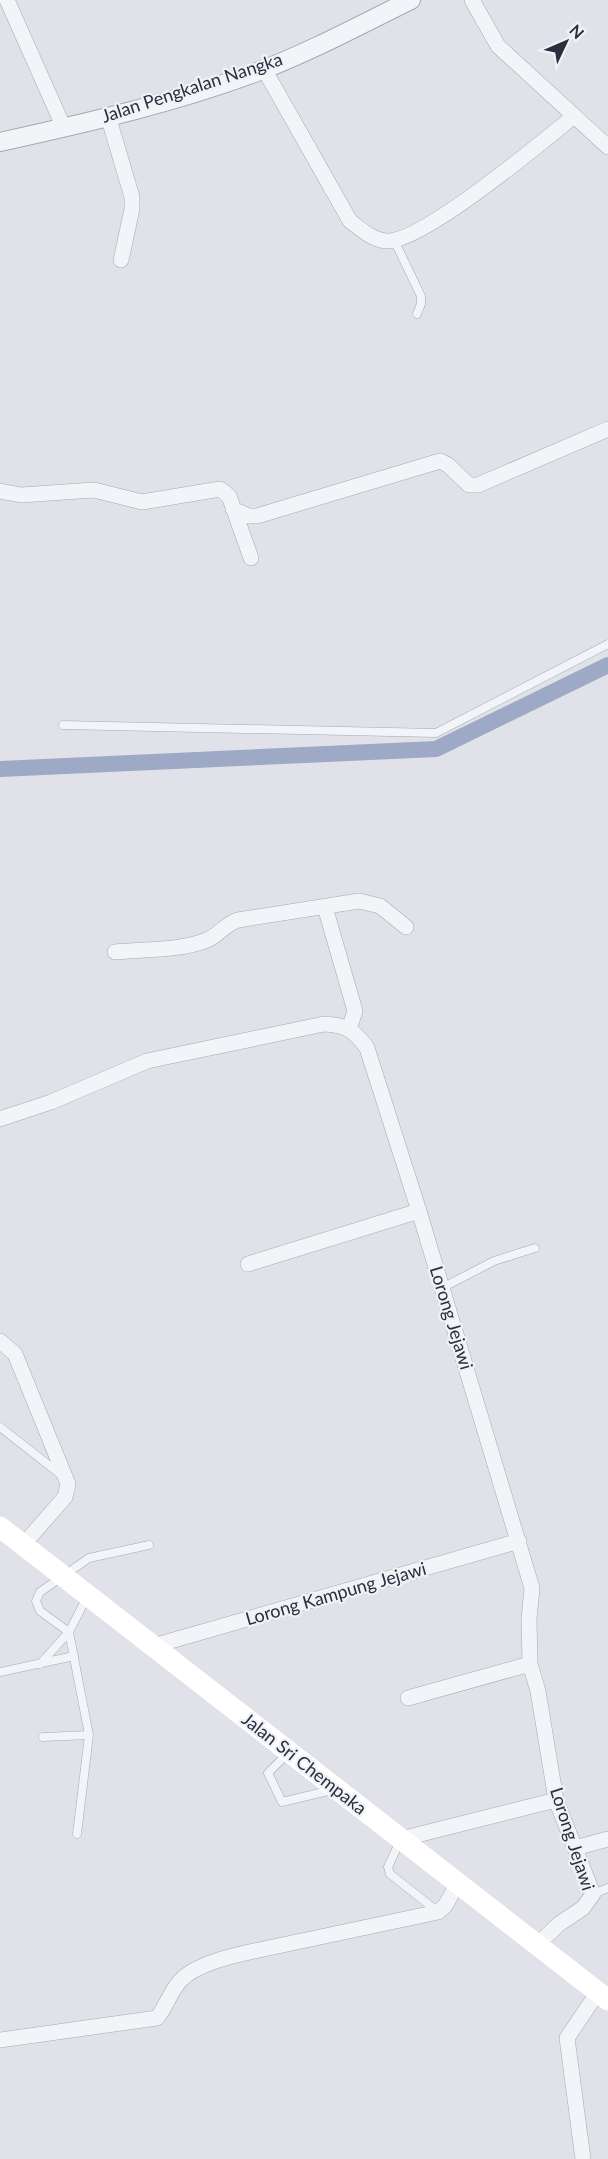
<svg xmlns="http://www.w3.org/2000/svg" width="608" height="2159" font-family="Lato,sans-serif">
	<style>
		.lines { fill: none; stroke-linecap: round; stroke-linejoin: round }
		.canal { stroke: #9ea9c6; stroke-width: 16 }
		.service-casing { stroke: #a6a8b3; stroke-width: 9 }
		.minor-casing { stroke: #a6a8b3; stroke-width: 16 }
		.tertiary-casing { stroke: #a6a8b3; stroke-width: 20 }
		.service { stroke: #f3f4f7; stroke-width: 8 }
		.minor { stroke: #f3f4f7; stroke-width: 15 }
		.tertiary { stroke: #f3f4f7; stroke-width: 18 }
		.secondary { stroke: #fff; stroke-width: 21 }
		.labels { text-anchor: middle; stroke-width: 4.5; stroke-linejoin: round; paint-order: stroke }
		.street-label { font-size: 18px; fill: #2a2e3f; stroke: #f0f2f6 }
	</style>
	<rect width="100%" height="100%" fill="#e1e2e9"/>
	<g class="lines">
		<path class="canal" d="M0,769l436,-20 172,-84"/>
		<g class="service-casing">
			<path id="service" d="M394,240l27,56v8l-4,10
				M63,725l373,8 172,-89
				M442,1288l52,-27 41,-13
				M0,1427l60,47
				M40,1664l29,-32 -29,-21 -4,-10 4,-9 49,-34 60,-13
				M0,1672l74,-16
				M43,1737l46,-2
				M288,1753l-20,20 14,29 50,-12
				M77,1834l12,-99 -20,-103 18,-35
				M400,1841l-12,26 2,7 47,37
				M593,1894l15,-6"/>
		</g>
		<g class="minor-casing">
			<path id="minor" d="M7,0l57,128
				M472,0l26,46 110,101
				M264,69l86,152c11,8 22,19 36,20 36,2 156,-99 188,-125
				M108,116l24,81v12l-11,51
				M0,491l21,4 73,-5 48,12 78,-13 9,7 22,62
				M233,509l16,7h8l183,-55 8,4 21,20h9l130,-56
				M325,907l30,104 -6,18
				M115,952c29,-3 65,-1 92,-12 12,-5 18,-16 31,-20l121,-19 21,5 26,21
				M0,1119l51,-17 96,-41 177,-37c22,1 30,6 43,24l52,163 113,377 -3,31 1,45 8,27 18,109 37,94 -10,14 -24,16 -22,21
				M248,1264l171,-53
				M0,1341l15,13 53,130 -3,13 -42,48
				M153,1646l366,-105
				M408,1698l122,-34
				M401,1839l155,-39
				M575,1848l33,-9
				M0,2040l157,-22c9,-11 13,-26 23,-37 16,-18 56,-26 79,-31l179,-38 7,-6 13,-23
				M583,2159l-16,-121 31,-46"/>
		</g>
		<g class="tertiary-casing">
			<path id="tertiary" d="M0,142c86,-19 174,-39 257,-70 53,-20 103,-47 154,-72"/>
		</g>
		<use href="#service" class="service"/>
		<use href="#minor" class="minor"/>
		<use href="#tertiary" class="tertiary"/>
		<path class="secondary" d="M0,1527l608,473"/>
	</g>
	<g class="labels">
		<g class="street-label">
			<text transform="translate(192 88) rotate(-18)" y="6">Jalan Pengkalan Nangka</text>
			<text transform="translate(451 1318) rotate(73)" y="6">Lorong Jejawi</text>
			<text transform="translate(336 1594) rotate(-16)" y="6">Lorong Kampung Jejawi</text>
			<text transform="translate(304 1764) rotate(38)" y="6">Jalan Sri Chempaka</text>
			<text transform="translate(572 1839) rotate(72)" y="6">Lorong Jejawi</text>
		</g>
	</g>
	<g transform="translate(566 42) rotate(46)" stroke="#f0f2f6" stroke-width="4.5" paint-order="stroke">
	<path d="M0-4.5L10 22L0 15L-10 22Z" fill="#2a2e3f"/>
	<text y="-9" font-size="16" font-weight="bold" text-anchor="middle" fill="#2a2e3f">N</text>
	</g>
</svg>
